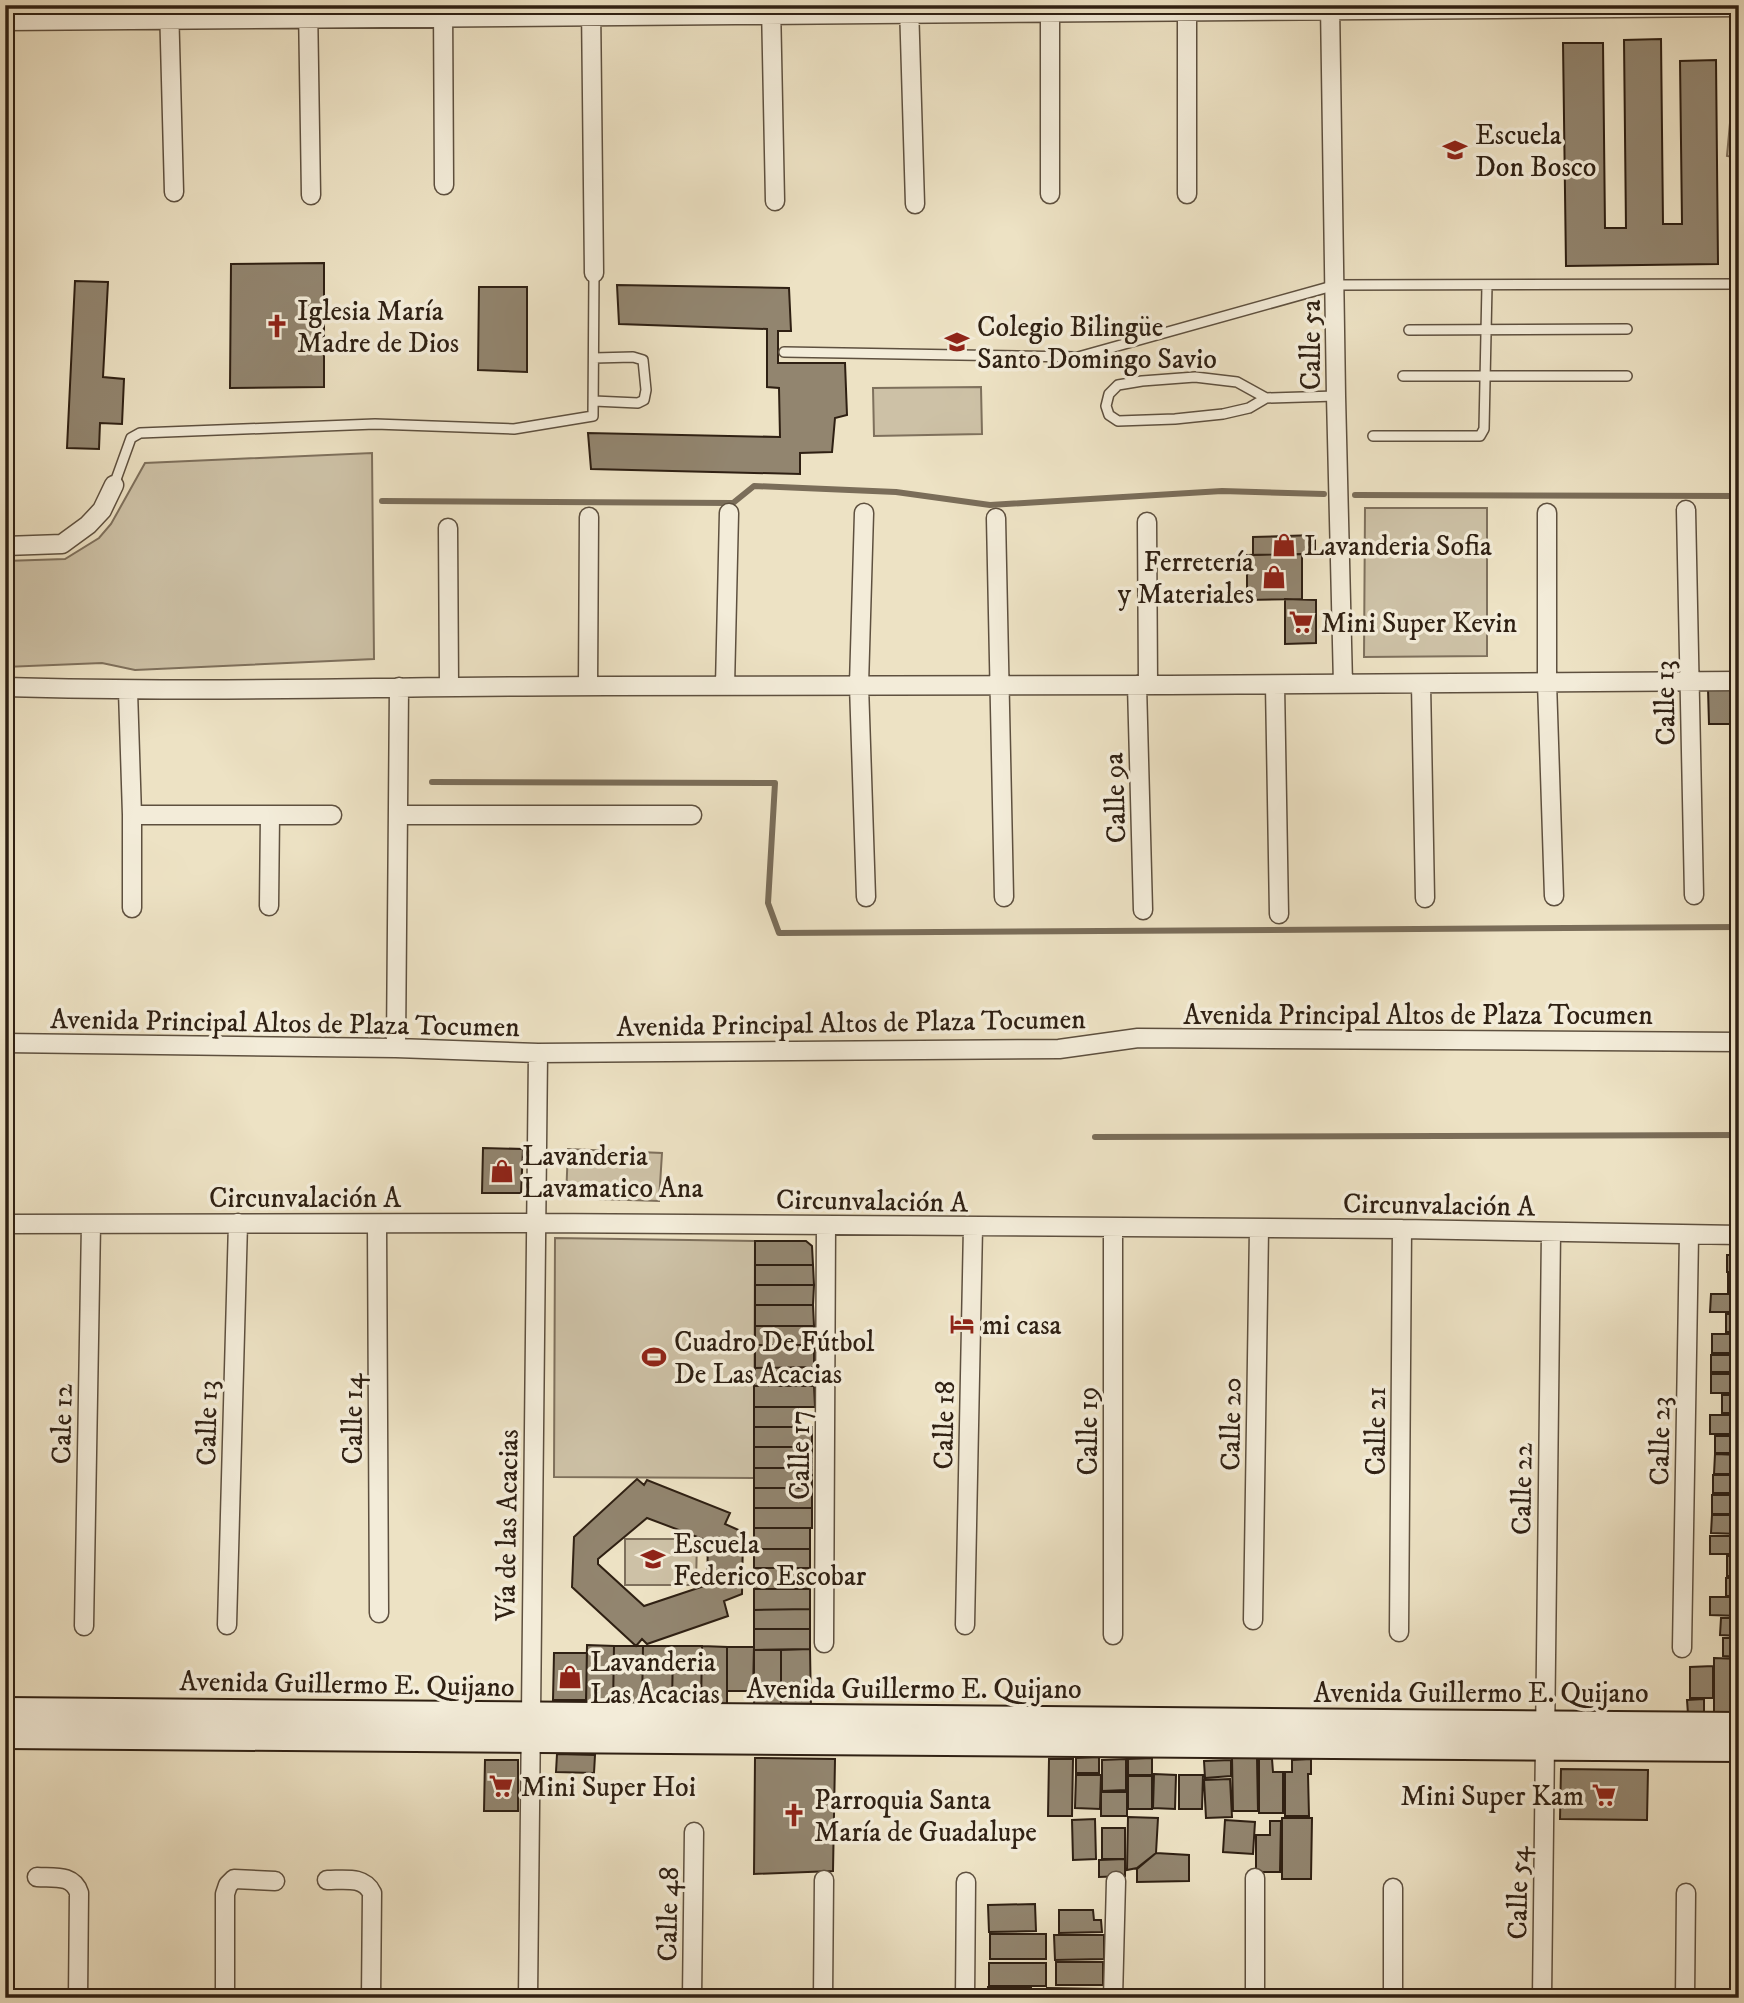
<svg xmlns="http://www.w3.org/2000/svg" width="1744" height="2003" font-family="'IM FELL DW Pica',serif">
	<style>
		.green { fill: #cdc1a6; stroke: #7e705c; stroke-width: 2 }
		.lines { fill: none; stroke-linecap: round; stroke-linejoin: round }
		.stream { stroke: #7a6d59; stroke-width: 6 }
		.building { fill: #92856f; stroke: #2f2013; stroke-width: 2; fill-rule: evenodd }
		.lane-casing { stroke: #5e503f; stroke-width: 12 }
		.street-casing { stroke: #5e503f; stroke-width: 21 }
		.secondary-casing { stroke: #2f2013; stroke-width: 30 }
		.lane { stroke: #f3ecd9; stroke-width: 9 }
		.street { stroke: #f3ecd9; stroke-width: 18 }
		.secondary { stroke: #f3ecd9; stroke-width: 26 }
		.labels { text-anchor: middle; stroke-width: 7; stroke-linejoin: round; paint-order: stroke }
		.poi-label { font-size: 28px; fill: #2f2013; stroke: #f3ecd9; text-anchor: start }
		.street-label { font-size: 28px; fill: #2f2013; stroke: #f3ecd9 }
	</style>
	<rect width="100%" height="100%" fill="#ede2c4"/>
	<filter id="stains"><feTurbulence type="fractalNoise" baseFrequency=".00286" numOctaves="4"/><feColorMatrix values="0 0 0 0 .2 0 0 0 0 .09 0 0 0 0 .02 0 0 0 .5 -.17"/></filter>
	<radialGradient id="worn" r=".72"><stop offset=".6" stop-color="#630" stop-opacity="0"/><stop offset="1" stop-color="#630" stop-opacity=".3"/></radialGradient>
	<path class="green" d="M1739,88v70l-12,-2 6,-66z
		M981,387l1,47 -108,2 -1,-48z
		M372,453l2,206 -239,11 -33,-7 -97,4v-106l60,-2 34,-21 12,-14 34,-61z
		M1365,508h122v148l-123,1z
		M568,1149l94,4 -3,48 -93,-3z
		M555,1238l200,3 -1,237 -200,-1z
		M625,1539h72l-1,46h-71z"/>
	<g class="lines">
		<path class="stream" d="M1355,495l384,1
			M382,501l351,2 21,-17 142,6 94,13 232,-14 102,3
			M432,782l343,1 -7,120 11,30 960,-6
			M1095,1137l644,-2"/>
	</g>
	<path class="building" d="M1661,39l2,185h19l-2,-163 36,-1 2,204 -152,2 -3,-223h40l2,185h21l-2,-188z
		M324,263v124l-94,1 1,-124z
		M75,281l33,1 -5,95 21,2 -2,45 -22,-1 -1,26 -32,-1z
		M617,285l172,3 2,43h-13v32h67l2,52 -12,3 -3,34 -32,1v21l-209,-5 -3,-36 192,4 -1,-49 -12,-1v-58l-148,-5z
		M479,287h48v85l-49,-2z
		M1315,535v19l-62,1v-18z
		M1302,554v45l-55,1v-45z
		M1285,599l31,1v43l-31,1z
		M1739,688v36h-30l-1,-35z
		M483,1148l40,1 -2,44h-39z
		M755,1241h51l6,5 1,19h-58z
		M1727,1255h12v17h-12z
		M755,1265h58l1,20h-59z
		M1728,1274h11v18h-11z
		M755,1285h59l-1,20h-58z
		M1711,1294h28v18h-29z
		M755,1305h58l1,21h-59z
		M1726,1314h13v18h-13z
		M755,1326h59v19h-59z
		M1712,1334h27v19h-27z
		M755,1345h59v22l-59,1z
		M1711,1355h28v17h-28z
		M814,1367v19h-60l1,-18z
		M1711,1374h28v19h-28z
		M754,1386h60l1,21h-61z
		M1722,1395h17v18h-17z
		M754,1407h44v20h-44z
		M1710,1415h29v19h-29z
		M754,1427h58v20h-58z
		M1715,1436h24v17h-24z
		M754,1447h58v21h-58z
		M1715,1454l24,1v19h-25z
		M754,1468h58v20h-58z
		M1713,1475h26v18h-26z
		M637,1479l7,6 3,-5 83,33 -5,11 18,8 -1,62 -18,7 4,15 -81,28 -5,-5 -6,7 -64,-59 2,-50zM647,1518l61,23 -1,44 -63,21 -46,-42v-5z
		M754,1488h58v20h-58z
		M1712,1495h27v19h-27z
		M754,1508h58v20h-58z
		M1712,1515h27v19l-28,-1z
		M754,1528h56v21h-56z
		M1710,1536h29v18h-29z
		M754,1549h56v19h-56z
		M1727,1556h12v20h-12z
		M754,1568h56v21h-56z
		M1726,1578h13v18h-13z
		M754,1589h56v20l-56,1z
		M1710,1597h29v19l-29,-1z
		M810,1609v20h-56v-19z
		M1721,1618h18v18l-19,-1z
		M754,1629h56v20l-56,1z
		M1723,1638h16v19l-16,-1z
		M587,1645l27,1 -1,61h-27z
		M614,1646h29l-1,60 -29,1z
		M643,1646h30l-1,60h-30z
		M673,1646h29l-1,61 -29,-1z
		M702,1646l25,1v61l-26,-1z
		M727,1647h27l-1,44h-26z
		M810,1649l1,59h-30v-58z
		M754,1650h27v58h-27z
		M554,1653h33l-1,47h-33z
		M1714,1658l25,1v56h-25z
		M1713,1666v32h-23v-31z
		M1704,1699v15h-16l-1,-14z
		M557,1754l38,1 -1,18 -38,-1z
		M1099,1757v16h-23v-15z
		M755,1758l80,1 -2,112 -79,3z
		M1152,1758v17h-24v-16z
		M1232,1758h25l1,53h-25z
		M1049,1759h24l-1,57h-24z
		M1126,1759v31l-24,1v-31z
		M1259,1759h13l1,13h10v41h-24z
		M1311,1759v15h-3l1,42h-24v-44h7v-12z
		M485,1760h33v51h-34z
		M1231,1760v16l-26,2 -1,-17z
		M1561,1769l87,1 -1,50 -87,-1z
		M1154,1774l22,1 -1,34 -22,-1z
		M1076,1775h25l-1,34 -25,-1z
		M1179,1775h24l-1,34h-23z
		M1128,1776h24v33h-24z
		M1230,1779l2,38 -26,1 -2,-38z
		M1101,1792h26v24h-26z
		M1128,1817l30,1 -2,35 -19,15 -10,2z
		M1282,1818h30l-1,61h-29z
		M1095,1819l1,40 -23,1 -1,-40z
		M1225,1820l30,2 -2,32 -30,-2z
		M1270,1821h11l-1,51h-24v-37h14z
		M1102,1828h23v31h-23z
		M1156,1853l33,2v26l-52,1v-13z
		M1125,1859v17l-26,1v-17z
		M1035,1904l1,27 -47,1 -1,-27z
		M1059,1910h34l1,10h7l1,12 -43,1z
		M990,1934h56v25h-56z
		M1054,1935h50v24l-49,1z
		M1056,1962h47v23h-47z
		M989,1963h57v23h-57z
		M988,1987l43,1v10h-43z
		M1047,1988l54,1v9h-55z"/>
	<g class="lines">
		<g class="lane-casing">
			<path id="lane" d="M1409,330l218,-1
				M784,352l294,5 258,-72 403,-1
				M1403,376h224
				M1266,398l-17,10 -26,6 -48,5 -57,2 -9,-6 -3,-9 3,-12 9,-9 24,-4 53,-4 42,5 29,16 70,-2
				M594,401l44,2 6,-3 2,-10 -3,-30 -10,-3 -39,1
				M1373,436h107l4,-7 3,-144
				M114,485l17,-47 9,-5 235,-9 139,5 79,-13 1,-143"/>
		</g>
		<g class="street-casing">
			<path id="street" d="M169,5l5,187
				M308,5l3,190
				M443,5l1,180
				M591,5l3,268
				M771,5l4,196
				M909,5l6,199
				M1050,5v189
				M1187,5v189
				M1330,5l6,391 7,288
				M5,21l1734,-14
				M1686,510l8,385
				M864,513l-5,172 7,212
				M1547,513v169l7,214
				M996,518l8,379
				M1147,522l1,163
				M448,528l1,158
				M5,546l57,-2 26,-19 14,-15 12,-25
				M1421,684l4,214
				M1137,685l6,225
				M1275,685l4,229
				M588,686l1,-169
				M725,686l4,-173
				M5,687c201,6 401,-1 601,-1 378,-1 755,0 1133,-5
				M128,691l4,124v93
				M132,815h200
				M399,815h293
				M269,906l1,-91
				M5,1043l391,5 142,5 521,-4 79,-11 601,4
				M396,1048l3,-361
				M5,1224l530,-1 867,6 337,6
				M377,1225l2,388
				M1113,1228v407
				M1253,1620l6,-391
				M227,1625l11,-402
				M965,1625l8,-398
				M84,1626l7,-402
				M1399,1632l3,-403
				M824,1643l2,-418
				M1682,1648l7,-413
				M37,1877c17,1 36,-3 42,16l-1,105
				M327,1880c18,0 37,-4 45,13l-1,105
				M225,1998v-104l3,-9 6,-6 41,2
				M528,1998l10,-945
				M692,1998l2,-166
				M823,1998l1,-118
				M965,1998l1,-116
				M1113,1998l3,-117
				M1255,1998v-120
				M1393,1998v-110
				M1542,1998l9,-766
				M1685,1998l1,-105"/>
		</g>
		<g class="secondary-casing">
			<path id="secondary" d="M5,1711l1734,15
				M5,1735l1734,13"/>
		</g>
		<use href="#lane" class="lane"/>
		<use href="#street" class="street"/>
		<use href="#secondary" class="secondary"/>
	</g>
	<defs>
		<g id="school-bare" transform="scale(1.89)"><path d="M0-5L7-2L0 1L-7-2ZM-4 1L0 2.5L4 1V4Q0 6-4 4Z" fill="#8f2418" stroke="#f3ecd9" stroke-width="2.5" paint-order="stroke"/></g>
		<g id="church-bare" transform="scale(1.89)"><path d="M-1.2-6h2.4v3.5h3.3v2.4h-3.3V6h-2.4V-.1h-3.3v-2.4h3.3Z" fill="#8f2418" stroke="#f3ecd9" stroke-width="2.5" paint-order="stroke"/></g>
		<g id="shop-bare" transform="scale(1.89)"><path d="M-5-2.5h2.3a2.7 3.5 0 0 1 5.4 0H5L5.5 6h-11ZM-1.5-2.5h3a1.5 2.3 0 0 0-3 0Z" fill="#8f2418" stroke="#f3ecd9" stroke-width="2.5" paint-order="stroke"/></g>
		<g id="supermarket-bare" transform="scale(1.89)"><path d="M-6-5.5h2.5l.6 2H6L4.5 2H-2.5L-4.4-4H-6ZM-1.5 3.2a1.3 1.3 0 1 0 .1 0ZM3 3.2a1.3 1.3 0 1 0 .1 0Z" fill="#8f2418" stroke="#f3ecd9" stroke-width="2.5" paint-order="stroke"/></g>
		<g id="hotel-bare" transform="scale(1.89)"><path d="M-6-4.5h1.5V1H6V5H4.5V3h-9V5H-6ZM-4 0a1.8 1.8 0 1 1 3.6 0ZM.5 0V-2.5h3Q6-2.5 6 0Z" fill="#8f2418" stroke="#f3ecd9" stroke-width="2.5" paint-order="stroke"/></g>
		<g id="stadium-bare" transform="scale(1.89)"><path d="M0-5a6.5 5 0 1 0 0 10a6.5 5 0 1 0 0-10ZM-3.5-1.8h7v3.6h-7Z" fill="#8f2418" stroke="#f3ecd9" stroke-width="2.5" paint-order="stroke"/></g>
	</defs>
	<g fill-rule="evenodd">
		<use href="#school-bare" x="1455" y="150"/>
		<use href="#church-bare" x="277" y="326"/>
		<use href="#school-bare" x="957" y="342"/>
		<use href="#shop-bare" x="1284" y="545"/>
		<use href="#shop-bare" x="1274" y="577"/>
		<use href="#supermarket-bare" x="1301" y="622"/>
		<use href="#shop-bare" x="502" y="1171"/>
		<use href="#hotel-bare" x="962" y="1324"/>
		<use href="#stadium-bare" x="654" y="1357"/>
		<use href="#school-bare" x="653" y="1559"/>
		<use href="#shop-bare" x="570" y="1677"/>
		<use href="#supermarket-bare" x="501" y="1786"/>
		<use href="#supermarket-bare" x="1604" y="1795"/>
		<use href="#church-bare" x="794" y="1815"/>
	</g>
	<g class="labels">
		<g class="poi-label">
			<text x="1475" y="144">Escuela<tspan x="1475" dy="32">Don Bosco</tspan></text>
			<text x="297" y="320">Iglesia María<tspan x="297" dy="32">Madre de Dios</tspan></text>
			<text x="977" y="336">Colegio Bilingüe<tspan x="977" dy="32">Santo Domingo Savio</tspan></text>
			<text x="1304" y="555">Lavanderia Sofia</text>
			<text x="1254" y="571" text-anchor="end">Ferretería<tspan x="1254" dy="32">y Materiales</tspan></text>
			<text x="1321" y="632">Mini Super Kevin</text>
			<text x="522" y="1165">Lavanderia<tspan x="522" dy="32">Lavamatico Ana</tspan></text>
			<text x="982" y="1334">mi casa</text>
			<text x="674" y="1351">Cuadro De Fútbol<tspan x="674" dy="32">De Las Acacias</tspan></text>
			<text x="673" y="1553">Escuela<tspan x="673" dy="32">Federico Escobar</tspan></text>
			<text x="590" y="1671">Lavanderia<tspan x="590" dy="32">Las Acacias</tspan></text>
			<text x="521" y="1796">Mini Super Hoi</text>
			<text x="1584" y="1805" text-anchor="end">Mini Super Kam</text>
			<text x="814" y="1809">Parroquia Santa<tspan x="814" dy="32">María de Guadalupe</tspan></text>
		</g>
		<g class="street-label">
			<text transform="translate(1310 345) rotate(-90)" y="10">Calle 5a</text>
			<text transform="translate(1664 703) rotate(-91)" y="10">Calle 13</text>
			<text transform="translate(1114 798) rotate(-92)" y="10">Calle 9a</text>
			<text x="1418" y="1024">Avenida Principal Altos de Plaza Tocumen</text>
			<text transform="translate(285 1022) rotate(1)" y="10">Avenida Principal Altos de Plaza Tocumen</text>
			<text transform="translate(851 1022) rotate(-1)" y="10">Avenida Principal Altos de Plaza Tocumen</text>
			<text x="305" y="1207">Circunvalación A</text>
			<text transform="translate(872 1200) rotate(1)" y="10">Circunvalación A</text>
			<text transform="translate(1439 1204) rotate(1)" y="10">Circunvalación A</text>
			<text transform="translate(352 1419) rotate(-90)" y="10">Calle 14</text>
			<text transform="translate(206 1423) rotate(-89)" y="10">Calle 13</text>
			<text transform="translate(61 1424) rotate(-89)" y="10">Cale 12</text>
			<text transform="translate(1230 1424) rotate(-89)" y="10">Calle 20</text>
			<text transform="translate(943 1425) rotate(-89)" y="10">Calle 18</text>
			<text transform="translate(1087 1431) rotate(-90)" y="10">Calle 19</text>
			<text transform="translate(1375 1431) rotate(-90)" y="10">Calle 21</text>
			<text transform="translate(1659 1441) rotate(-89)" y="10">Calle 23</text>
			<text transform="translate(799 1455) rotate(-90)" y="10">Calle 17</text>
			<text transform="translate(1521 1489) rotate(-89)" y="10">Calle 22</text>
			<text transform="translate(506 1525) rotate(-89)" y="10">Vía de las Acacias</text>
			<text transform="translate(347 1683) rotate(1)" y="10">Avenida Guillermo E. Quijano</text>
			<text x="914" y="1698">Avenida Guillermo E. Quijano</text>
			<text x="1481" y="1702">Avenida Guillermo E. Quijano</text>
			<text transform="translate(1517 1893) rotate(-89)" y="10">Calle 54</text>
			<text transform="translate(667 1914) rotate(-89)" y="10">Calle 48</text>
		</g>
	</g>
	<rect width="1744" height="2003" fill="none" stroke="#ede2c4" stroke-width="28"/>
	<rect x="7" y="7" width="1730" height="1989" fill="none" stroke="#2f2013" stroke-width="3.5"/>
	<rect x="14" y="14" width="1716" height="1975" fill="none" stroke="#2f2013" stroke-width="2"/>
	<rect width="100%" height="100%" filter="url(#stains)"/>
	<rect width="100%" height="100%" fill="url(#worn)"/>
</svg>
